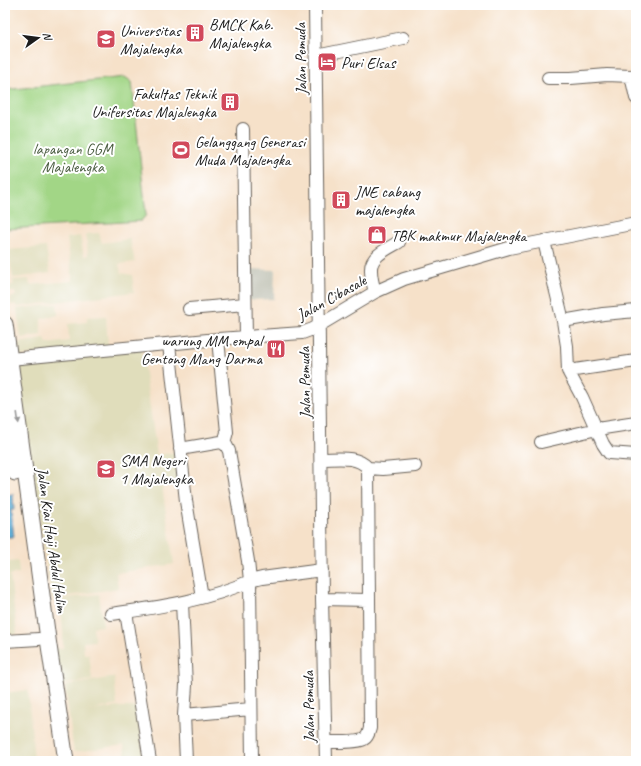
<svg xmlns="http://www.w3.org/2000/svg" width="641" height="766" font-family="Caveat,sans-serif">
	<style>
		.built { fill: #e0ddbb }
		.industrial { fill: #c4c6b9 }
		.green { fill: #a2d686; stroke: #5f7951 }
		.water { fill: #58a9d3; stroke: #3a6278 }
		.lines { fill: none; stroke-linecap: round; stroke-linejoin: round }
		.minor-casing { stroke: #686159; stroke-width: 14 }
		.major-casing { stroke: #686159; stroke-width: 17 }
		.minor { stroke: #fff; stroke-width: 12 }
		.major { stroke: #fff; stroke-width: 15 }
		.oneway { fill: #999 }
		.labels { text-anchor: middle; stroke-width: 4; stroke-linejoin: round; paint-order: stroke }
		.poi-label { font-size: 16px; fill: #1c1c1c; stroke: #fff; text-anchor: start }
		.street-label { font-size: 16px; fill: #1c1c1c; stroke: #fff }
		.park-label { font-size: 16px; fill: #4b5d41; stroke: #fff }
	</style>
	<rect width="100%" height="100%" fill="#fff"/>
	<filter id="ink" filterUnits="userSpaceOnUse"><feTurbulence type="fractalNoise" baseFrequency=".025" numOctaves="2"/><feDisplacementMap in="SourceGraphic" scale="8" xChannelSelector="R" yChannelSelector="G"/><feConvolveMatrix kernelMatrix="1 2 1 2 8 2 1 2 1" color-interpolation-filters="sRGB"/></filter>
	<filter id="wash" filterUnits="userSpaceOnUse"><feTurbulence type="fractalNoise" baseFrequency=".012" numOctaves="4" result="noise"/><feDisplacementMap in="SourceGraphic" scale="16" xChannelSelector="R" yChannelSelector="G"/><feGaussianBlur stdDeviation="0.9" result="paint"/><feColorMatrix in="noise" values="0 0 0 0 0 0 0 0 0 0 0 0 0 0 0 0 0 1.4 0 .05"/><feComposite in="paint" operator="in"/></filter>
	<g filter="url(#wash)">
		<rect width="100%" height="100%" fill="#f6e1c9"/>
		<path class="built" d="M99,233l3,10 28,-4 5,23 -16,2 2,9 11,2 2,17 -118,15v-3l-5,1 -1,-7 6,-2 -1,-4h-6v-6l5,-2 -2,-4 17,-1 1,6 43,-4 -6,-43 13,-2 4,20 4,-1 -2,-21z
			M46,247l4,26 -37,5 -5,-28z
			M57,304l1,11 -17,4v16l-20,3 -4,-29z
			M106,316l2,31 -89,9 -1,-13 27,-4 2,5 22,-3 -1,-17 19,-2v-5z
			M141,346l16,109 21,-3 5,31 -21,3 12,78 -58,9 2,15 -66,11 -37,-234z
			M5,559h2l2,3 9,-1 1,12 -9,2 7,59 -12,1z
			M99,594l4,32 -10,1 2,14 -12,1 1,12h-3h8l3,26 -32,5 -7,-36 10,-1v-16l-3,-33z
			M114,677l3,28 -32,6 34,-4h20l4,52 -17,2 -2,-16 -50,7 -9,-66z
			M28,690l6,71h-29v-68z"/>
		<path class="industrial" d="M249,269l26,1 -1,29 -26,1z"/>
		<path class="green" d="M125,77l7,5 14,133 -5,6 -136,8v-139z"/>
		<path class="water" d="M13,494l1,16h-3l3,27h-9v-42z"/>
	</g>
	<g filter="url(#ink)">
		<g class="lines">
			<g class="minor-casing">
				<path id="minor" d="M315,5l7,594 4,162
					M316,56l87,-18
					M631,76l5,22
					M548,78h23l36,-3 24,1 5,-1
					M243,129l3,209
					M544,241l19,80 40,-7 33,-3
					M375,292c-2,-7 -4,-15 -4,-22 -1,-14 18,-22 28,-28
					M189,309l56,-5
					M563,321l4,25 1,25 14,26 21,47 6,9 27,2
					M218,339l9,93 -3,11
					M169,344l17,157 16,96
					M10,359l208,-20 84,-6 11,-4 62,-37 29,-13 105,-31 127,-25
					M568,371l68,-10
					M541,442l56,-13 39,-6
					M321,459c17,0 35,-4 47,9l15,1 32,-3
					M322,599l46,1
					M182,603l4,82 -2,30 2,46
					M126,612l24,149
					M111,614c47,-7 95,-13 139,-33l-2,-20 -19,-110 -3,-6 -5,-3 -41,7
					M5,641l34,-2
					M184,715l67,-6
					M325,742c9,0 33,1 39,-3 4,-2 5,-7 6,-11l-2,-260
					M252,761l-2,-180 12,-3 60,-8"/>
			</g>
			<g class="major-casing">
				<path id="major" d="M5,324l43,315 18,122
					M5,405l10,68"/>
			</g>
			<use href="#minor" class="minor"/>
			<use href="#major" class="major"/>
		</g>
		<defs><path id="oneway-solid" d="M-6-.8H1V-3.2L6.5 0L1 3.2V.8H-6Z"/></defs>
		<use class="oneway" href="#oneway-solid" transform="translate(18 418) rotate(82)"/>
	</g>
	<defs>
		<g id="building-square" transform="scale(1)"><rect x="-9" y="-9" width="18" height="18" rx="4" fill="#d1495b" stroke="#fff"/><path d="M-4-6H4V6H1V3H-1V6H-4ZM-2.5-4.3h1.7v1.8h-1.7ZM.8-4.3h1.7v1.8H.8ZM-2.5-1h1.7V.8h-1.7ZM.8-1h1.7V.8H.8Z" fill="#fff"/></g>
		<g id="university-square" transform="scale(1)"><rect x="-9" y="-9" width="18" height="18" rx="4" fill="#d1495b" stroke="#fff"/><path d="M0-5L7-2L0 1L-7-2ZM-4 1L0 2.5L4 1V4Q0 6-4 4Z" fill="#fff"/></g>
		<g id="hotel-square" transform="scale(1)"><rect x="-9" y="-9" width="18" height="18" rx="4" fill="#d1495b" stroke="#fff"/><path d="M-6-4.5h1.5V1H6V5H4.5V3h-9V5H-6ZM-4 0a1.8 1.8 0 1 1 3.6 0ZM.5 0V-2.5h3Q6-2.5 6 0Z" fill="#fff"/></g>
		<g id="stadium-square" transform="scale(1)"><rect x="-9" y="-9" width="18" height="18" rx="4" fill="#d1495b" stroke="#fff"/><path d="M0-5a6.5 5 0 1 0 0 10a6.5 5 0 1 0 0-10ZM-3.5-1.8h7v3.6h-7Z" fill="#fff"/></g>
		<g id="shop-square" transform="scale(1)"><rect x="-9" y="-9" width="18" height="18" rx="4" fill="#d1495b" stroke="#fff"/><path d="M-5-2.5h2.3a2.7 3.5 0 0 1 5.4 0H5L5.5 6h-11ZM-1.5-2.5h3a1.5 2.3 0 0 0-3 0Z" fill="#fff"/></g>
		<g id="restaurant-square" transform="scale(1)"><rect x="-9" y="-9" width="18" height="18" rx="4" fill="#d1495b" stroke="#fff"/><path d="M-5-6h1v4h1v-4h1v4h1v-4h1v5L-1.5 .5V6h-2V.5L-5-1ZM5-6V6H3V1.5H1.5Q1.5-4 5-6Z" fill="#fff"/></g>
		<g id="school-square" transform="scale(1)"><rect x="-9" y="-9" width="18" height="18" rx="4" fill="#d1495b" stroke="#fff"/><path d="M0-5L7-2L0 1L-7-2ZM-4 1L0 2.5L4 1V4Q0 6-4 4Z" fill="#fff"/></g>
	</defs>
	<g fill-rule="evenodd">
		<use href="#building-square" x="195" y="33"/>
		<use href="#university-square" x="106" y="39"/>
		<use href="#hotel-square" x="327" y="62"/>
		<use href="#building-square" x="230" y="102"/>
		<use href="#stadium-square" x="181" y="150"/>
		<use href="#building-square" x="341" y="200"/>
		<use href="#shop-square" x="377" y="235"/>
		<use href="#restaurant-square" x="276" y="349"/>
		<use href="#school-square" x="106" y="469"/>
	</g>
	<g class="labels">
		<g class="poi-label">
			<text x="209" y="30">BMCK Kab.<tspan x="209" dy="18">Majalengka</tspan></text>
			<text x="120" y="36">Universitas<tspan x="120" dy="18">Majalengka</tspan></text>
			<text x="341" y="68">Puri Elsas</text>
			<text x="216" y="99" text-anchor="end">Fakultas Teknik<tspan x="216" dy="18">Unifersitas Majalengka</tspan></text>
			<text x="195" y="147">Gelanggang Generasi<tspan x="195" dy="18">Muda Majalengka</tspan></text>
			<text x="355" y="197">JNE cabang<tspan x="355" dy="18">majalengka</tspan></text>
			<text x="391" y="241">TBK makmur Majalengka</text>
			<text x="262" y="346" text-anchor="end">warung MM empal<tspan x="262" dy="18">Gentong Mang Darma</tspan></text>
			<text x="120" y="466">SMA Negeri<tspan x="120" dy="18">1 Majalengka</tspan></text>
		</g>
		<g class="street-label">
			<text transform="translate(300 59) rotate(-91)" y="6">Jalan Pemuda</text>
			<text transform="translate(331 297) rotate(-29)" y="6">Jalan Cibasale</text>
			<text transform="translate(304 383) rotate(-91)" y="6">Jalan Pemuda</text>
			<text transform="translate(53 540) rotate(82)" y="6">Jalan Kiai Haji Abdul Halim</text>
			<text transform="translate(308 707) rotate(-91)" y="6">Jalan Pemuda</text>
		</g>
		<g class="park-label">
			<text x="73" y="154">lapangan GGM<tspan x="73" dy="18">Majalengka</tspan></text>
		</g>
	</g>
	<rect width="641" height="766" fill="none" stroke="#fff" stroke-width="20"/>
	<g transform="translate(38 38) rotate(76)" stroke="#ffffff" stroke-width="3" paint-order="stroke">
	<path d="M0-3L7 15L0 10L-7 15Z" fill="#1c1c1c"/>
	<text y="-6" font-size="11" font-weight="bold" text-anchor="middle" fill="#1c1c1c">N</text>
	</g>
</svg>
